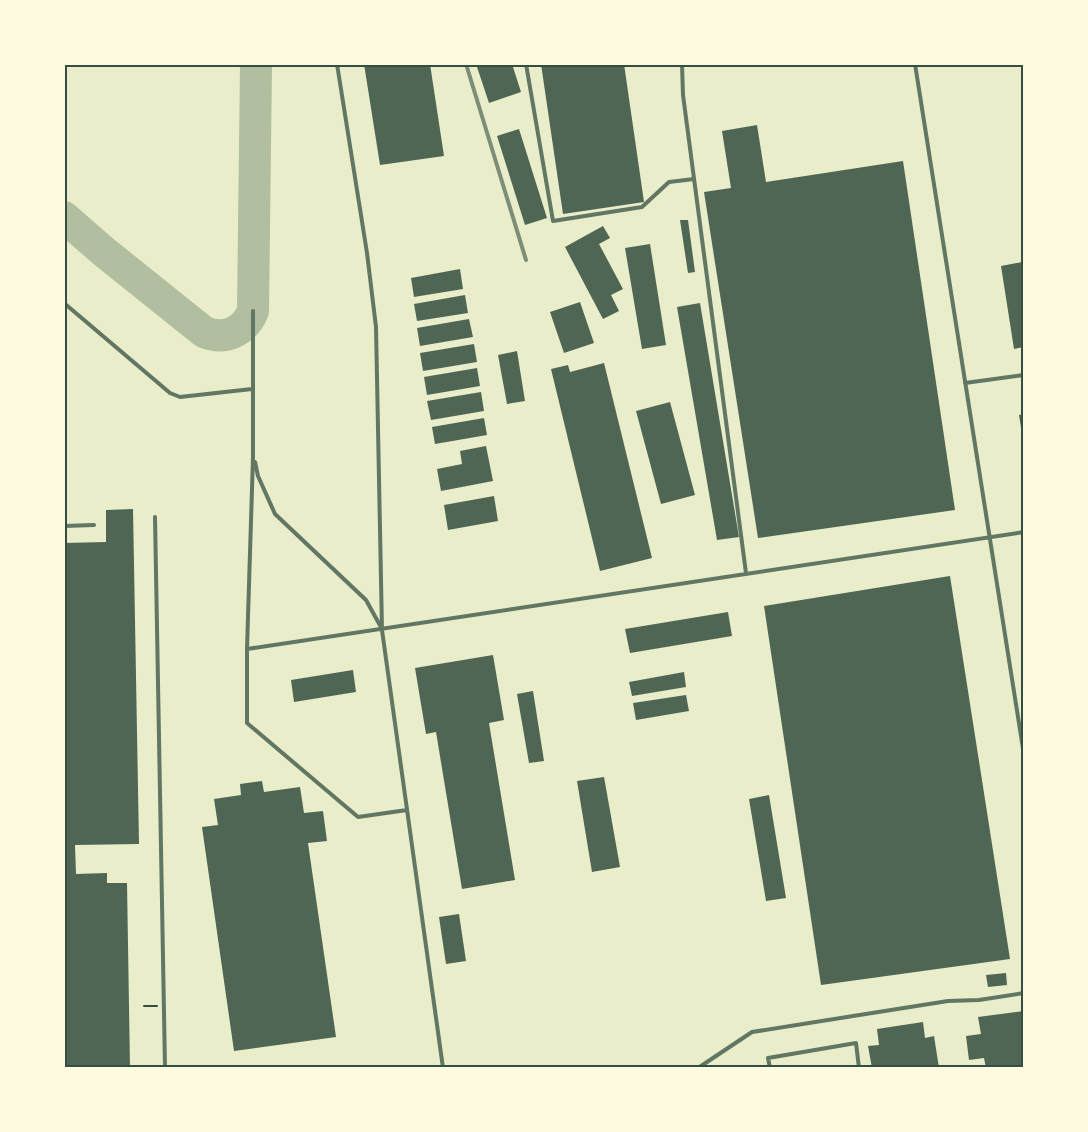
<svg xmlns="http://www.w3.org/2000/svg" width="1088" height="1132" font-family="Manrope,sans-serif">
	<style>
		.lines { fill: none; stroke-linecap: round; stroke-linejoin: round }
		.taxiway { stroke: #b2bea0; stroke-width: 32 }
		.building { fill: #4f6655 }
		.path { stroke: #344e41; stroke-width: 2 }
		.service { stroke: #617663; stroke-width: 4 }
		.rail { stroke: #7c8e77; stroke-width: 4 }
		.neatline { fill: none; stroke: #344e41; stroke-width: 2 }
	</style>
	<rect width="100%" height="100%" fill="#e9edc9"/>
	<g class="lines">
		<path class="taxiway" d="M64,217l39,34 101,81c21,9 41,-1 49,-21l3,-247"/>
	</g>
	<path class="building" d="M364,64h66l14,92 -64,9z
		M476,64h36l9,28 -32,11z
		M541,64h83l20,138 -81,12z
		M757,125l9,57 137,-21 52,349 -197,28 -54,-346 27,-4 -9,-57z
		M519,129l28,89 -22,7 -28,-89z
		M680,220h8l7,52 -7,1z
		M603,226l7,12 -11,6 24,45 -12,6 8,16 -16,8 -38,-72z
		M650,244l16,101 -24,4 -17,-101z
		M1022,262l2,85 -10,2 -13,-83z
		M460,269l3,20 -49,8 -3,-19z
		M465,295l3,18 -51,8 -3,-17z
		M580,302l14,41 -30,10 -14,-41z
		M700,303l39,234 -22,3 -40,-233z
		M469,319l4,18 -53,9 -3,-18z
		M474,344l3,18 -54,9 -3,-18z
		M517,351l8,50 -18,3 -9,-49z
		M604,363l48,195 -52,13 -49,-202 17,-4 2,7z
		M477,368l3,18 -53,9 -3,-18z
		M481,392l3,19 -53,9 -4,-19z
		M670,402l25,93 -34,9 -25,-93z
		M1024,414v20h-2l-3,-19z
		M484,418l3,17 -52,9 -3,-17z
		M486,446l7,35 -52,10 -4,-22 25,-5 -2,-13z
		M494,496l4,25 -50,9 -4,-25z
		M133,509l6,335 -64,1 1,29 31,-1v10h20l3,185h-66v-525l42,-1v-32z
		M950,576l60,383 -189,26 -57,-379z
		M728,612l4,24 -102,17 -5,-24z
		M493,655l11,65 -15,3 26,157 -53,9 -26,-157 -10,2 -11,-66z
		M353,670l3,22 -62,10 -3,-22z
		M684,672l2,15 -54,9 -3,-14z
		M533,691l11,70 -15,2 -12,-69z
		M686,695l3,16 -53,9 -3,-17z
		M604,777l16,90 -28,5 -15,-91z
		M262,781l2,11 36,-5 4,26 19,-2 4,30 -19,2 28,194 -102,14 -32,-224 16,-2 -4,-26 27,-4 -1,-11z
		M769,795l17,103 -20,3 -17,-102z
		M459,914l7,47 -20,3 -7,-47z
		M1006,973l1,12 -19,2 -2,-12z
		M1024,1011v57h-19v-3l-19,3 -2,-10 -15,2 -3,-24 15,-2 -3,-17z
		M923,1022l2,16 9,-2 5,32h-67l-4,-22 11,-1 -2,-16z"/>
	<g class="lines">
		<path class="path" d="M144,1006h13"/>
		<path class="service" d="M337,64l30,189 9,74 6,303 61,438
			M526,64l27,157 89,-14 27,-25 25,-3
			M682,64l1,31 63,478
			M915,64l109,691
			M64,303l106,90 10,4 72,-8
			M253,311v146l-6,192v74l111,94 49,-7
			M965,383l59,-8
			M255,462l3,14 17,38 91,86 16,29
			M155,517l10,551
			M64,526l30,-1
			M247,649l777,-117
			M698,1068l54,-36 196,-31 31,-1 45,-7
			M770,1068l-2,-10 88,-15 3,25"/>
		<path class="rail" d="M466,64l60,196"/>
	</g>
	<rect width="1088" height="1132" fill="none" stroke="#fefae0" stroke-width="132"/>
	<rect x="66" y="66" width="956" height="1000" class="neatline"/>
</svg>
